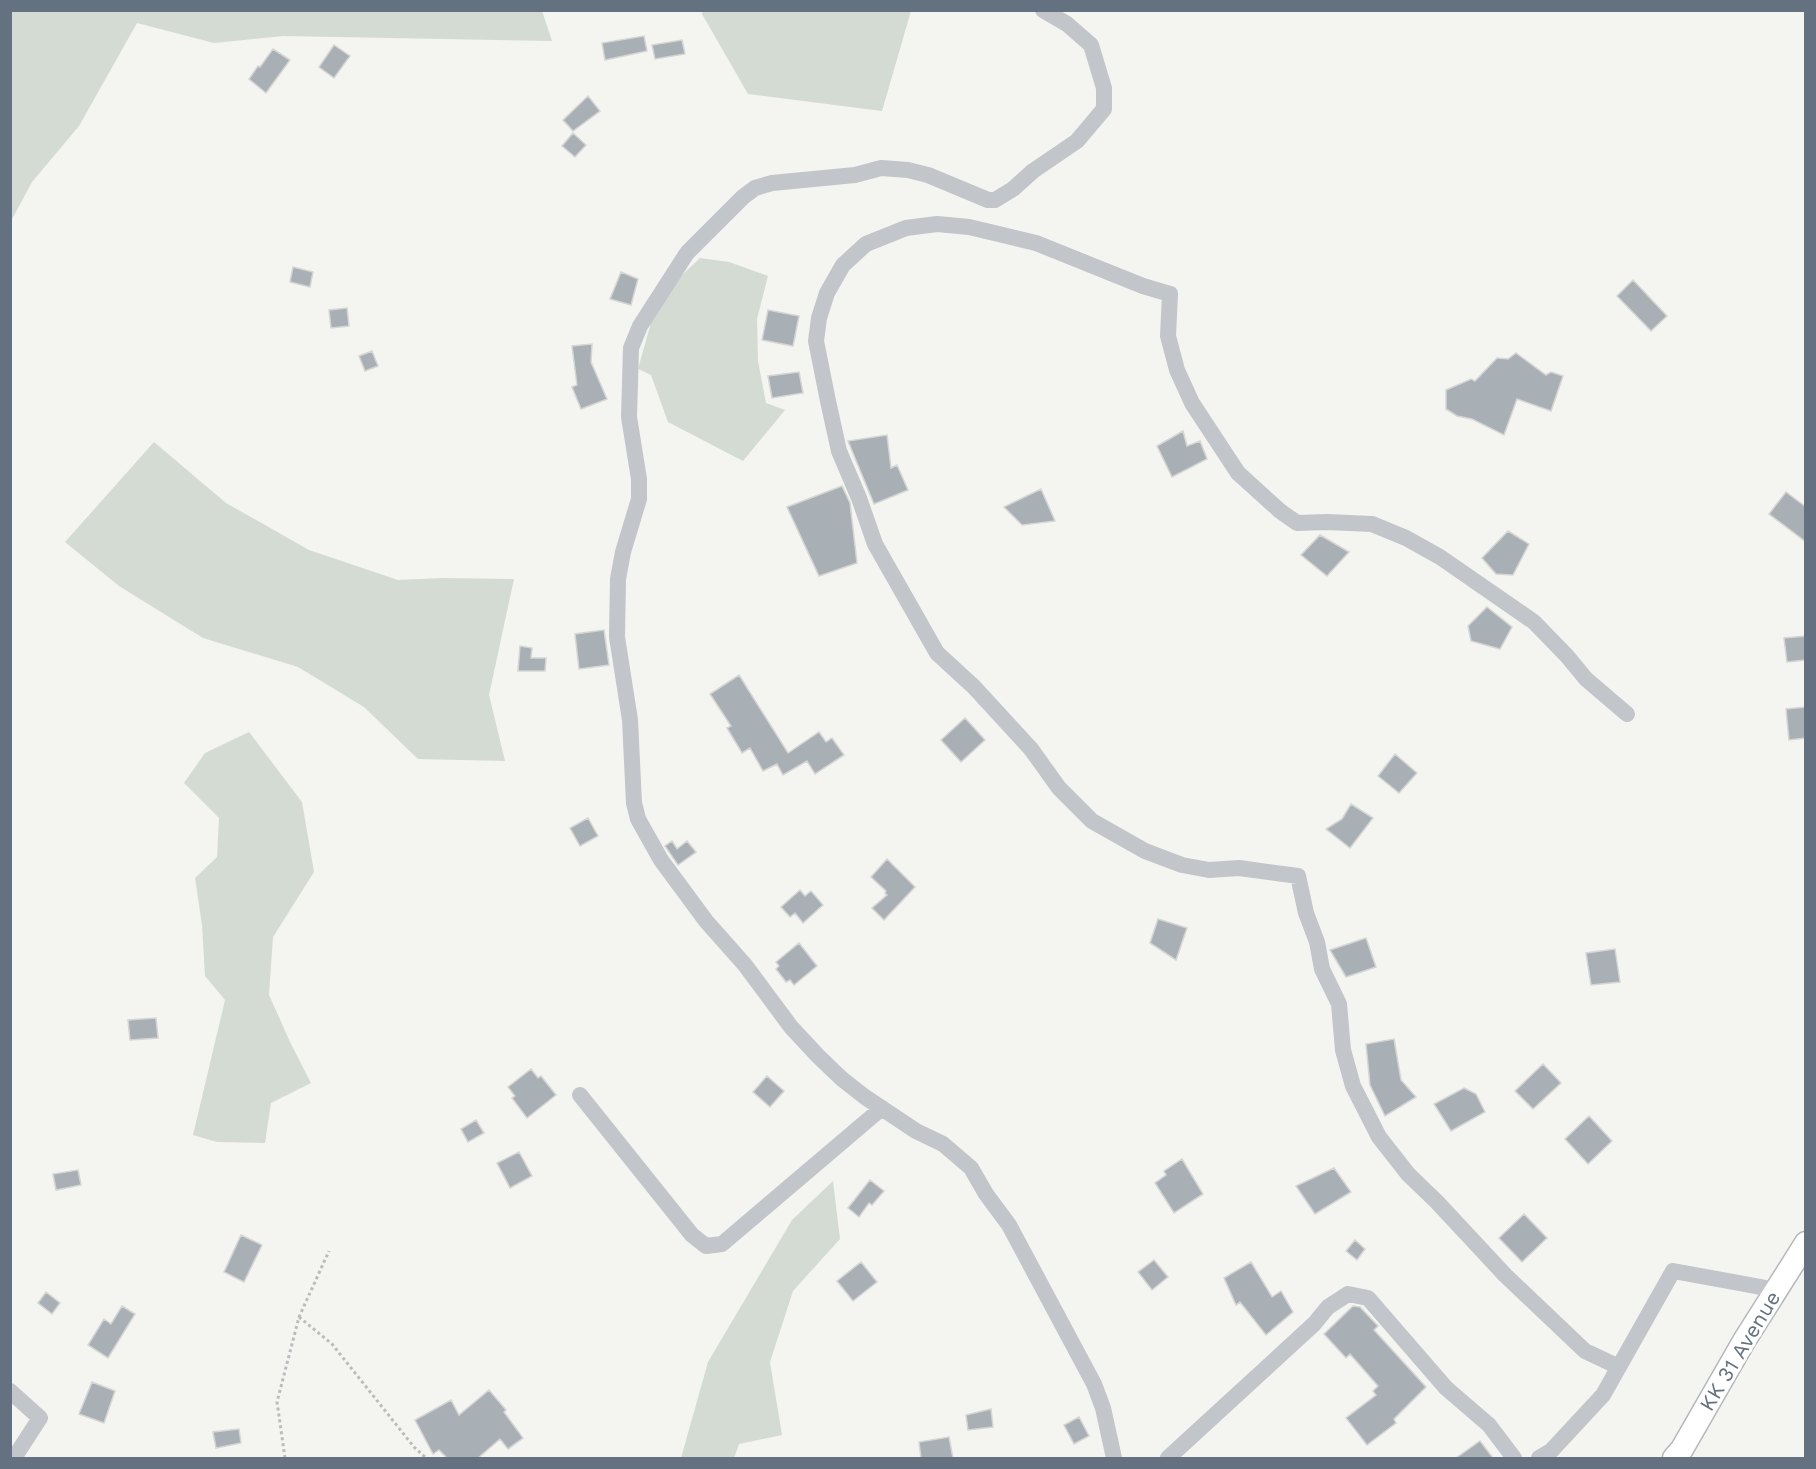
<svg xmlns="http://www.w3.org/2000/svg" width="1816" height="1469" font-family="'Work Sans',sans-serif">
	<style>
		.green { fill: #d4dbd2 }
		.building { fill: #a8afb5; stroke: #d5d6d3; stroke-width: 1.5 }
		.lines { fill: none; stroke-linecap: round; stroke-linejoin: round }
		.secondary-casing { stroke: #b4b8bd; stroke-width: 25 }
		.path { stroke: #babcbe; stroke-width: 3; stroke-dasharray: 3 3; stroke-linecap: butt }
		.minor { stroke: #c2c5c9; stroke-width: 16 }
		.secondary { stroke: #fff; stroke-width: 22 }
		.labels { text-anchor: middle; stroke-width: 6; stroke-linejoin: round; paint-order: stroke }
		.street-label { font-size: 21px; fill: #647181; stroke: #fff }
	</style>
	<rect width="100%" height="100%" fill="#f4f4f1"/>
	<path class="green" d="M11,10l531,1 10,30 -269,-5 -69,7 -77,-20 -58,103 -47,56 -21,39z
		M703,10h208v1l-29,100 -134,-17 -46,-80z
		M700,258l29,4 39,14 -11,43 1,42 8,42 19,7 -42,51 -75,-39 -17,-47 -13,-6 14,-50 27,-41z
		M154,442l72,61 83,47 89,30 45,-2 71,1 -25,116 16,66 -87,-2 -54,-52 -66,-40 -95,-29 -84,-52 -54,-44z
		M249,732l53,70 12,70 -41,65 -4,58 22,49 20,39 -40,20 -6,40 -48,-1 -24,-7 32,-135 -20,-24 -3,-51 -7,-47 22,-21 2,-39 -35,-35 21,-30z
		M833,1181l7,58 -47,52 -23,71 12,73 -43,9 -5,14h-53l27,-96 84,-142z"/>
	<path class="building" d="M644,36l3,15 -42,9 -3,-17z
		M682,40l3,14 -30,5 -3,-14z
		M334,45l16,11 -16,22 -15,-11z
		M273,49l17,11 -24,33 -17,-14 9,-13 2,1z
		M588,96l12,15 -27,20 -10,-11z
		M573,133l13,12 -11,12 -13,-11z
		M293,267l20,5 -3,15 -20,-5z
		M621,272l17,7 -7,26 -21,-6z
		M1633,280l34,36 -16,15 -34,-35z
		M347,308l2,18 -18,2 -2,-18z
		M768,310l31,6 -6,30 -31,-6z
		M592,344l-1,18 16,37 -26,10 -9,-22 5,-2 -5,-39z
		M372,351l6,15 -13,5 -6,-15z
		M1516,353l30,22 5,-3 12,4 -12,35 -34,-12 -13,36 -32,-16 -15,-3 -11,-7v-19l25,-11 4,2 22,-23 11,1z
		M799,372l4,21 -31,5 -4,-22z
		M1183,431l4,15 13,-5 7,18 -35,18 -15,-31z
		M887,435l4,33 6,-3 11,25 -34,14 -26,-63z
		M842,486l8,17 7,60 -38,13 -32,-69z
		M1041,489l14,32 -33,4 -18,-18z
		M1786,492l20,15v35l-37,-28z
		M1508,531l21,13 -16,31 -17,-1 -14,-16z
		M1320,535l29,17 -22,24 -26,-21z
		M1487,607l25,20 -12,22 -29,-8 -3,-15z
		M604,630l5,35 -30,4 -4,-35z
		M1806,636v24l-19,2 -3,-24z
		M520,646l12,2 -1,10h15l-1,13h-27z
		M739,675l49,78 31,-21 7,10 6,-4 12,17 -29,19 -8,-13 -24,14 -6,-11 -14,7 -13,-23 -8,5 -15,-25 4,-2 -21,-32z
		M1806,707v31l-17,2 -3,-31z
		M965,718l20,22 -24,22 -20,-22z
		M1395,754l22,19 -18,20 -21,-17z
		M1351,804l22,14 -23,30 -24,-19 16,-10z
		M588,818l10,18 -18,10 -10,-18z
		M672,841l5,8 10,-8 9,11 -18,13 -13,-19z
		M887,859l28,28 -31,33 -12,-12 15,-13 -2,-2 1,-2 -15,-14z
		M800,890l5,6 6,-5 12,14 -20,18 -8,-10 -5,4 -9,-10z
		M1158,919l29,9 -11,32 -26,-17z
		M1366,938l10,29 -30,10 -16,-27z
		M799,943l18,23 -23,19 -4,-5 -4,2 -10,-13 3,-3 -3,-4z
		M1615,949l5,33 -29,3 -5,-32z
		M156,1018l2,20 -28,2 -2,-20z
		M1394,1039l7,41 15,17 -31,19 -15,-31 -4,-41z
		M1543,1064l18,19 -28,26 -18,-18z
		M531,1069l7,9 3,-2 15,19 -29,23 -15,-20 3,-2 -7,-9z
		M767,1076l17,15 -14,16 -17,-15z
		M1464,1088l12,6 9,18 -34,19 -17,-27z
		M1589,1116l23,25 -24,23 -23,-25z
		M476,1120l8,13 -16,9 -7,-13z
		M519,1152l13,24 -22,12 -13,-25z
		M1182,1159l21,35 -29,19 -19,-30 11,-8 -2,-4z
		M1334,1168l17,24 -36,22 -19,-28z
		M78,1170l3,15 -25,5 -3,-16z
		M870,1180l14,11 -12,14 -3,-2 -10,14 -11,-9z
		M1524,1214l23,24 -25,24 -23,-24z
		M241,1235l21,10 -18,37 -20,-10z
		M1355,1240l10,9 -8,11 -11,-9z
		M1154,1260l14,17 -16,13 -14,-18z
		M861,1262l16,20 -24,19 -16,-20z
		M1251,1262l21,35 9,-6 12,21 -27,23 -26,-33 -4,3 -12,-27z
		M46,1292l14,11 -8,11 -14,-11z
		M122,1306l13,8 -27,44 -20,-13 16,-26 7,5z
		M1353,1306l7,1 18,19 -4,4 52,57 -32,32 2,4 -29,22 -21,-27 30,-23 -3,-4 5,-5 -28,-32 -4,4 -22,-24z
		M92,1382l23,9 -11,32 -25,-9z
		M489,1390l17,20 -2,2 19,26 -15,11 -8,-10 -22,19h-31l-8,-8 -6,4 -18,-34 36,-20 8,15z
		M991,1409l2,18 -25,3 -2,-15z
		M1079,1417l10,19 -15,8 -10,-19z
		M239,1429l2,14 -25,5 -3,-16z
		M949,1437l4,21h-32l-2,-16z
		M1480,1441l13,17h-37z"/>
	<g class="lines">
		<g class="secondary-casing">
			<path id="secondary" d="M1674,1458l8,-9 62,-108 62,-98"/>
		</g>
		<path class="path" d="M299,1317l33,27 82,103 12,11
			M285,1458l-8,-56 22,-85 30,-66"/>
		<path class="minor" d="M1043,10l24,14 24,21 13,43v21l-27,32 -44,30 -20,18 -18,11h-7l-60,-25 -20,-5 -27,-2 -26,7 -83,8 -17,5 -12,9 -56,56 -47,73 -9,22 -2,69 10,62v20l-16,53 -5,27 -1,58 13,83 4,83 4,16 23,41 45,61 39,44 46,62 27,29 24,23 23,18 51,34 27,13 28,24 15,26 23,31 85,159 9,24 11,50
			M580,1095l112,140 14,11 16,-2 160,-136
			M1619,1367l-34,-16 -80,-76 -68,-73 -29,-28 -29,-37 -26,-51 -10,-36 -4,-46 -17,-35 -5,-27 -11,-29 -8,-37 -59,-8 -30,2 -27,-5 -37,-14 -53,-30 -33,-33 -28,-39 -57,-62 -37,-34 -62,-109 -16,-46 -20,-47 -11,-50 -12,-60 3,-23 8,-25 16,-28 23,-21 40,-16 31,-4 32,3 38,9 29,7 107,43 27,8 -2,42 9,34 15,33 46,70 42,38 17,12 30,-1 45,2 34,14 34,19 94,65 33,34 19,23 41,35
			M10,1391l30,27 -26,40
			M1168,1458l146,-134 14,-17 20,-13 20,4 78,90 43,37 25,33
			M1539,1458l12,-7 52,-56 70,-124 104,19"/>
		<use href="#secondary" class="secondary"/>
	</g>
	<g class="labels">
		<g class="street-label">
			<text transform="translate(1740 1351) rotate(-59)" y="7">KK 31 Avenue</text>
		</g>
	</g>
	<rect width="1816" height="1469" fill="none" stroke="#647181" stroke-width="24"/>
</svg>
